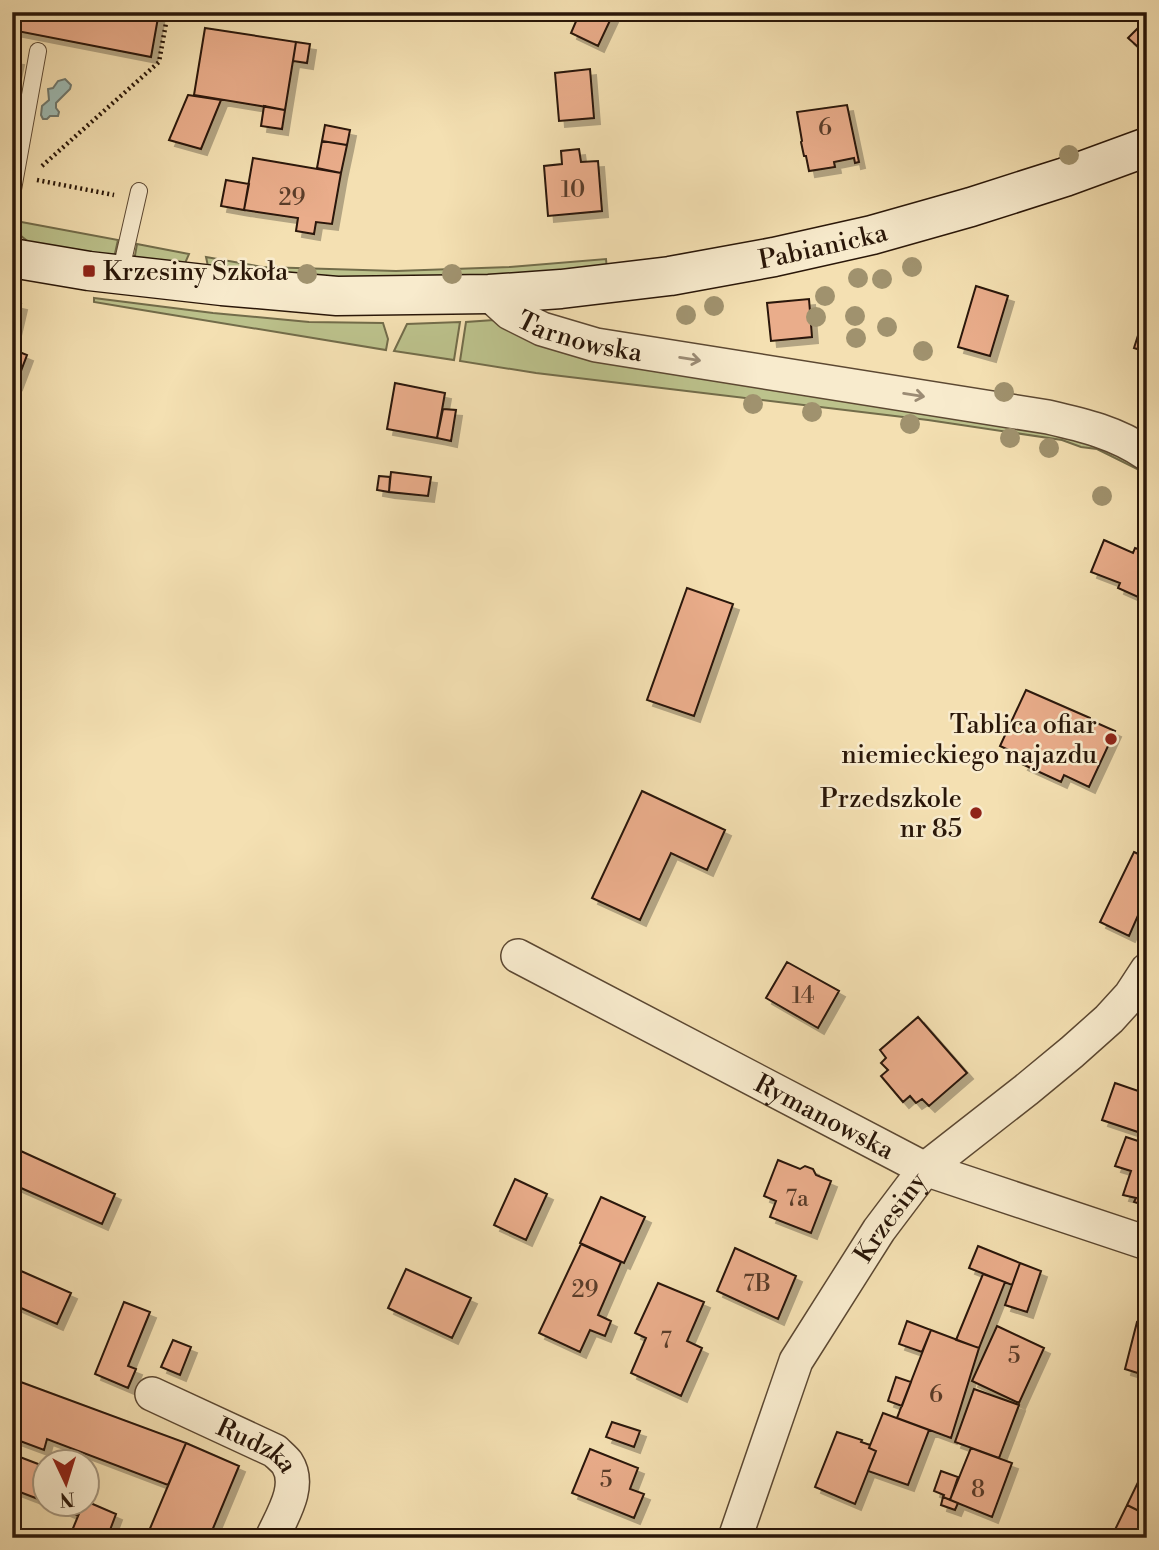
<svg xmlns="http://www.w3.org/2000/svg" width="1159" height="1550" font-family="'Libre Bodoni',serif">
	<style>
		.green { fill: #bcc28c; stroke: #726c4a; stroke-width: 2 }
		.water { fill: #9ebbb4; stroke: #6f796f; stroke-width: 2 }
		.building { fill: #eaad8b; stroke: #291608; stroke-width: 2; filter: url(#shadow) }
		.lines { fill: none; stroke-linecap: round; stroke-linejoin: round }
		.lane-casing { stroke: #5c4832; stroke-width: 18 }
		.street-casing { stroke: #5c4832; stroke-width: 36 }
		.secondary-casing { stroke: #291608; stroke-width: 41 }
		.path { stroke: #291608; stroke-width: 4.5; stroke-dasharray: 2 3.5; stroke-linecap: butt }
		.lane { stroke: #f8ebcd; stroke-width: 16 }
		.street { stroke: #f8ebcd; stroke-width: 33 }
		.secondary { stroke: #f8ebcd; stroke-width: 38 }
		.tree { fill: #a0926e }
		.oneway { stroke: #9b8b74 }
		.poi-dot { fill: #8f2418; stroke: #f8ebcd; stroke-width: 2.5 }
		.labels { text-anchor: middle; stroke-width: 5; stroke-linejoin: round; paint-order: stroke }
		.number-label { font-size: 23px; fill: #593c29 }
		.street-label { font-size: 26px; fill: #291608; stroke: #f8ebcd }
		.poi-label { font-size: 26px; fill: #291608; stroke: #f8ebcd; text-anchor: end }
	</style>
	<defs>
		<filter id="shadow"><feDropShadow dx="6" dy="6" stdDeviation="0" flood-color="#0004"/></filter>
	</defs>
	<rect width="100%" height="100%" fill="#f4e0b2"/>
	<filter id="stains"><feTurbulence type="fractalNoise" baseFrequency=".00286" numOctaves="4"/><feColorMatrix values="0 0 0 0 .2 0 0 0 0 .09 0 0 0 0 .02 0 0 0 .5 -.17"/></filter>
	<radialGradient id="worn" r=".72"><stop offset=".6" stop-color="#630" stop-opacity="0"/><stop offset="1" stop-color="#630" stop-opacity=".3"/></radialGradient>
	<path class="green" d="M16,221l102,19 -4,18 -83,-14 -16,-13z
		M137,244l52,10 -6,14 -49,-7z
		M206,257l57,10 133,4 114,-4 96,-8 1,11 -214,12 -184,-11z
		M94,298l119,15 96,9 74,1 5,16 -2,11 -256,-42 -36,-6z
		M494,320l571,113 82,35v6l-50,-25 -16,-2 -19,-7 -134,-20 -392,-47 -76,-12 6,-39z
		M460,322l-6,38 -60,-9 13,-27z"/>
	<path class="water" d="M65,79l6,6 -1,4 -14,14v5l3,4 -1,4h-8l-3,3h-4l-2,-4 1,-9 7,-6 -1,-11 5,-1 5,-7z"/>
	<path class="building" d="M12,12h147l-8,45 -139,-27z
		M580,12h34l-16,34 -27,-13z
		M1147,19v36l-19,-17z
		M205,28l91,14 -11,68 -91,-15z
		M296,42l14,2 -3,19 -14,-2z
		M12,58l6,1 -6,28z
		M590,69l4,49 -35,3 -4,-48z
		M188,95l33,5 -20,49 -32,-9z
		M847,105l12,57 -4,1 -1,-5 -20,4 1,5 -26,4 -3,-15h-2l-3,-14 1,-1 -5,-29z
		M264,106l21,4 -3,19 -21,-3z
		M325,125l25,5 -3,15 -25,-4z
		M322,141l25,4 -6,28 -24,-5z
		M579,149l2,13 17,-1 4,50 -54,5 -4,-50 18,-2 -1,-13z
		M253,158l88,15 -9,51 -16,-2 -2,12 -18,-3 2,-13 -54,-8z
		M226,180l23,4 -5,26 -23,-4z
		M976,286l32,10 -18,60 -32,-9z
		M809,299l3,38 -41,4 -4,-38z
		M12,302l9,2 -6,26 -3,-1z
		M1147,307v45l-13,-4z
		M12,349l15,6 -11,29 -4,-2z
		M395,383l50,10 -8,45 -50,-9z
		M443,409l13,1 -5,31 -14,-3z
		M391,472l40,5 -3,19 -39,-4z
		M379,476l11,1 -1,15 -12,-2z
		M1104,540l29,13 2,-5 12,4v49l-29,-13 2,-5 -29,-11z
		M687,588l46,16 -39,112 -47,-16z
		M1026,690l64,28v2l25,11 -26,56 -25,-12 -3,7 -39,-18 4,-6 -26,-12z
		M642,791l83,39 -18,40 -36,-17 -31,67 -48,-22z
		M1134,852l13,6v37l-18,41 -29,-14z
		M787,962l52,29 -21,37 -52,-30z
		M918,1017l49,56 -38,33 -7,-7 -6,4 -6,-7 -7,6 -22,-26 7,-6 -7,-7 5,-5 -6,-8z
		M1115,1083l32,11v41l-45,-15z
		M1126,1137l21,7v62l-13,-4 2,-4 -13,-3 8,-24 -16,-5z
		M12,1147l103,47 -13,30 -90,-40z
		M778,1160l22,9 5,-3 8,3 3,6 15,6 -20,52 -41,-16 6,-16 -12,-5z
		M515,1179l32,15 -21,46 -32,-15z
		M601,1197l44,20 -21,46 -44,-20z
		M581,1244l40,18 -23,53 13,6 -6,15 -15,-6 -10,22 -41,-19z
		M978,1246l42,17 -8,22 -43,-17z
		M735,1248l61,28 -18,43 -61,-28z
		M1020,1263l21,8 -14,41 -22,-7z
		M12,1267l59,26 -14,31 -45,-20z
		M406,1269l65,29 -19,40 -64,-30z
		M983,1274l22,8 -26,66 -23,-8z
		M658,1283l46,19 -17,39 15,7 -21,48 -50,-23 15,-35 -11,-5z
		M124,1302l26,10 -22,54 8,3 -8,19 -33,-14z
		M907,1321l24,9 -9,22 -23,-8z
		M1137,1322l10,3v51l-22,-7z
		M997,1326l47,22 -25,55 -47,-22z
		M931,1330l48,18 -28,90 -54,-20z
		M173,1340l18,7 -11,28 -19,-8z
		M896,1377l15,5 -9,24 -14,-5z
		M18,1381l168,62 -18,42 -121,-46 -3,11 -32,-12v-42z
		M974,1389l45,16 -20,53 -44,-16z
		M883,1413l46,17 -21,55 -40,-14 8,-20 -7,-3z
		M612,1422l28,9 -6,16 -28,-10z
		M837,1432l25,8 -1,2 9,3 -1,3 7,3 -21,53 -40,-17z
		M186,1443l53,23 -30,72h-63z
		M971,1448l41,15 -20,54 -42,-17z
		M590,1449l48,19 -8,21 14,5 -10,24 -62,-25z
		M12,1454l34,13v35l-34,-13z
		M941,1471l17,6 -8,23 -7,-3 1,-2 -10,-4z
		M1141,1476l6,3v36l-20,-10z
		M943,1497l15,6 -3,7 -14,-5z
		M88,1502l28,12 -9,24h-38l14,-34h5z
		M51,1504h32l-5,12z
		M1127,1505l20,10v23h-36z"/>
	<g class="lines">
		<g class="lane-casing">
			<path id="lane" d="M12,195l26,-144
				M120,274l19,-83"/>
		</g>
		<g class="street-casing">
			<g id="street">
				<path id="s1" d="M489,294l21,19 32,16 54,16 452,72c35,8 69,16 99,37"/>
				<path id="s2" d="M518,956l407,213 222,74"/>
				<path id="s3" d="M152,1394l123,57c4,4 9,8 12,12 15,23 -5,53 -15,75"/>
				<path id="s4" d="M735,1538l61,-177 83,-131 46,-61 101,-79 46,-38 37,-33 21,-23 17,-26"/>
			</g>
		</g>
		<g class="secondary-casing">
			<g id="secondary">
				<path id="s5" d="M12,258l77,13 133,15 115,10 152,-2 72,-5 109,-13 104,-19 98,-22 99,-28 94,-30 82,-30"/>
			</g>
		</g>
		<path class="path" d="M42,166l117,-104 9,-50
			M37,180l77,15"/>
		<use href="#lane" class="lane"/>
		<use href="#street" class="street"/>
		<use href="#secondary" class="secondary"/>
	</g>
	<g class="tree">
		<circle cx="1069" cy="155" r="10"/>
		<circle cx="912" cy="267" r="10"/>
		<circle cx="307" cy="274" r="10"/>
		<circle cx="452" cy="274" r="10"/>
		<circle cx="858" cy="278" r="10"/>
		<circle cx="882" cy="279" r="10"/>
		<circle cx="825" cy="296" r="10"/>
		<circle cx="714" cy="306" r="10"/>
		<circle cx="686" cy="315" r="10"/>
		<circle cx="855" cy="316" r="10"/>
		<circle cx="816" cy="317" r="10"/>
		<circle cx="887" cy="327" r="10"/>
		<circle cx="856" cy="338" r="10"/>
		<circle cx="923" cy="351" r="10"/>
		<circle cx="1004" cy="392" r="10"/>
		<circle cx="753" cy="404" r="10"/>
		<circle cx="812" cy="412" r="10"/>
		<circle cx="910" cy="424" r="10"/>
		<circle cx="1010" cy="438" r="10"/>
		<circle cx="1049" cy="448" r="10"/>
		<circle cx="1102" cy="496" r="10"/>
	</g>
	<defs><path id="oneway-shaft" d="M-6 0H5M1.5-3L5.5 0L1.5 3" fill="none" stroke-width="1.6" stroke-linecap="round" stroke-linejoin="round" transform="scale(1.75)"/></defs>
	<g class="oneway">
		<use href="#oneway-shaft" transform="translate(690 359) rotate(9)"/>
		<use href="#oneway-shaft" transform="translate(914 395) rotate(9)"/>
	</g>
	<g class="poi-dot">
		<rect x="82" y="264" width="14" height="14" rx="3.5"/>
		<circle cx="1111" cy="739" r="7"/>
		<circle cx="976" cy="813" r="7"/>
	</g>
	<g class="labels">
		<g class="number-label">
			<text x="825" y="135">6</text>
			<text x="573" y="197">10</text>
			<text x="292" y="205">29</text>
			<text x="803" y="1003">14</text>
			<text x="797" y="1206">7a</text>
			<text x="757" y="1291">7B</text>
			<text x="585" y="1297">29</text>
			<text x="666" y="1348">7</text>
			<text x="1014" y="1363">5</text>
			<text x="936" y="1402">6</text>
			<text x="606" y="1487">5</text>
			<text x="978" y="1497">8</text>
		</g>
		<g class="street-label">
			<text dy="9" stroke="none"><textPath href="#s5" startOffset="817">Pabianicka</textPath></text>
			<text dy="9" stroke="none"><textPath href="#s1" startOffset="103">Tarnowska</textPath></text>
			<text dy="9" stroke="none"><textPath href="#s2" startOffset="346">Rymanowska</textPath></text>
			<text dy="9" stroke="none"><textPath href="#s4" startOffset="359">Krzesiny</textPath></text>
			<text dy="9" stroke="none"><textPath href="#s3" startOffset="117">Rudzka</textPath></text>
		</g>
		<g class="poi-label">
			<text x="103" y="280" text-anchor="start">Krzesiny Szkoła</text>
			<text x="1097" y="733">Tablica ofiar<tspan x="1097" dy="30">niemieckiego najazdu</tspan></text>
			<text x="962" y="807">Przedszkole<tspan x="962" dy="30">nr 85</tspan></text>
		</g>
	</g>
	<rect width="1159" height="1550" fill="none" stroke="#f4e0b2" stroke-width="42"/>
	<rect x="14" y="14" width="1131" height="1522" fill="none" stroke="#291608" stroke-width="3.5"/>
	<rect x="21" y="21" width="1117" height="1508" fill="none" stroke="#291608" stroke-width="2"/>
	<g transform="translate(66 1483) rotate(176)"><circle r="33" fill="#f8ebcd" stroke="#a5967e" stroke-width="2"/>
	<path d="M0-5L12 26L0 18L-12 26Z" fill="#8f2418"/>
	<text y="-10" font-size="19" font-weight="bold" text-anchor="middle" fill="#291608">N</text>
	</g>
	<rect width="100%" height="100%" filter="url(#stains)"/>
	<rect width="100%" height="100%" fill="url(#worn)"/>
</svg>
